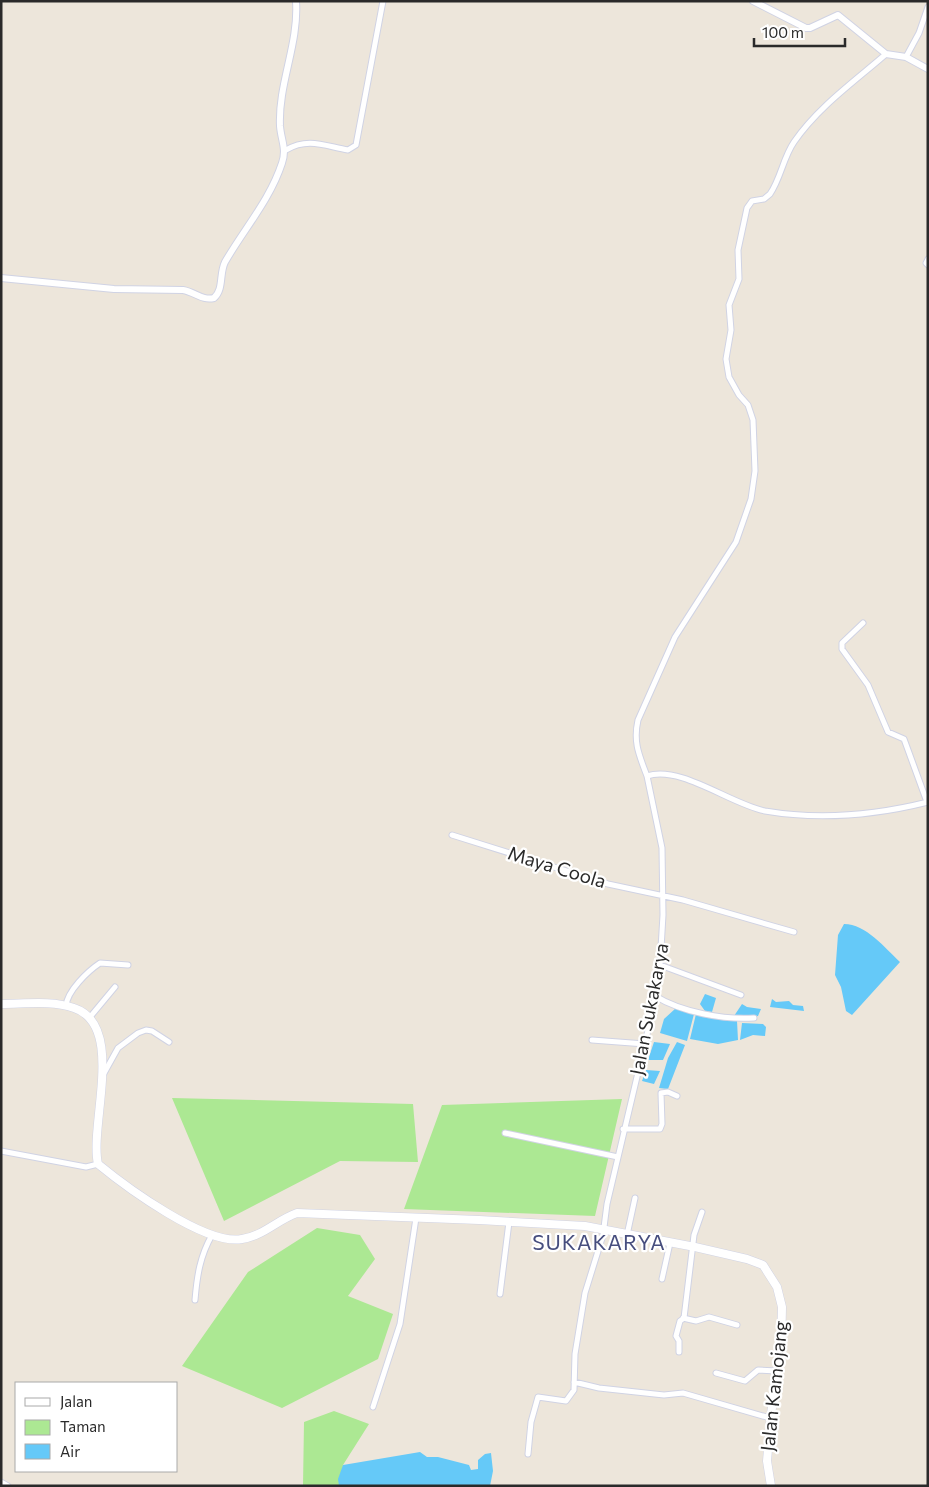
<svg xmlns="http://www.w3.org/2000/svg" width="929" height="1487" font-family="Commissioner,sans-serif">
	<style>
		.green { fill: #ace893 }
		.water { fill: #65c9f8 }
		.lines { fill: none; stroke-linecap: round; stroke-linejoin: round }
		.minor-casing { stroke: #d0d3e4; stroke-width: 7 }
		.tertiary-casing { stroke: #d0d3e4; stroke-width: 8 }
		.secondary-casing { stroke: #d0d3e4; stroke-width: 9 }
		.minor { stroke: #fff; stroke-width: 5 }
		.tertiary { stroke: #fff; stroke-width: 6 }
		.secondary { stroke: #fff; stroke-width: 8 }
		.labels { text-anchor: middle; stroke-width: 4.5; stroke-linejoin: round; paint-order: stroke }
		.street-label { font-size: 19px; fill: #2a2a2a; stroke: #fff }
		.quarter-label { font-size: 21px; letter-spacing: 1px; fill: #474e7e; stroke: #fff }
	</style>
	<rect width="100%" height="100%" fill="#ede6db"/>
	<path class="green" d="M172,1098l241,6 5,58 -78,-1 -116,60z
		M622,1099l-27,117 -191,-7 38,-104z
		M317,1228l43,7 15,24 -27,37 45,18 -15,45 -96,49 -100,-42 66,-94z
		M334,1411l35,13 -26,41 -2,21h-38l1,-64z"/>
	<path class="water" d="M844,924c22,0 41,24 56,38l-48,53 -6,-4 -5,-24 -6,-12 3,-40z
		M705,994l11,4 -4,14 -7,-1 -5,-7z
		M772,999l4,3 13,-1 4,4 10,1 1,5 -34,-4z
		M742,1004l5,3 14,2 -3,7 -16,2 -8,-2z
		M676,1008l18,6 -7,27 -27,-8 4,-14z
		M696,1014l41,7 1,19 -20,4 -28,-5z
		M742,1023l21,1 3,3 -1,9 -12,-1 -13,5z
		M654,1042l16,2 -7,16h-15z
		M677,1042l8,3 -17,44 -9,-1 9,-30z
		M646,1070l14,1 -6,13 -12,-3z
		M420,1452l7,5h11l31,8 2,5 7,-1v-9l7,-6 6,-1 2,18 -3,15h-151l-1,-7 5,-14z"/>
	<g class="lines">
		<g class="minor-casing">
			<path id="minor" d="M906,57l13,-24 9,-26
				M286,150c22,-13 39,-4 62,0l8,-5 27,-144
				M928,259l-2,4 2,2
				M863,623l-21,20v6l26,36 20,47 16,7 23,63
				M647,776c-8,-21 -14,-34 -9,-56l37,-83 61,-95 15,-43 4,-28 -2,-51 -5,-15 -9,-10 -10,-18 -3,-18 5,-29 -2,-25 10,-26 -1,-29 9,-42 5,-7 12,-2 6,-5c11,-16 13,-36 24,-52 24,-35 61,-61 92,-88
				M452,835l156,49 75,16 111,32
				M660,965l81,30
				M655,996c26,16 69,24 99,22
				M66,1006c1,-15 22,-35 34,-43l28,2
				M90,1017l25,-30
				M592,1040l53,4
				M103,1075l15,-27 20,-15 8,-3 6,1 17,11
				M623,1129h37l2,-5 -1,-31 7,-1 9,4
				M505,1133l113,24
				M1,1151l85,16 12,-3
				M627,1235l8,-37
				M662,1279l8,-36
				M500,1294l9,-72
				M195,1300c2,-24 5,-44 17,-65
				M683,1318l13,3 13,-4 28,8
				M679,1352v-11l-3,-5 4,-15 4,-3 10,-83 8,-23
				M716,1373l29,8 13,-11 19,1
				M574,1382l25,6 65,7 19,-2 87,25
				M373,1407l27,-83 16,-106
				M528,1454l3,-32 7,-25 28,4 8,-11 1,-36 10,-61 18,-58 4,-31 46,-195 7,-44 3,-50 -1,-67 -15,-72c34,-11 83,28 118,35 53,9 111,4 163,-9
				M1,1482l7,4"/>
		</g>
		<g class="tertiary-casing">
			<path id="tertiary" d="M753,1l53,27h4l28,-13 48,39 20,3 22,12
				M1,278l113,11 69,1c12,2 19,11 31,8 10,-9 5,-24 11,-36 19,-33 45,-62 57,-99 5,-14 -1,-23 -2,-37 -2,-42 19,-82 16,-125"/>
		</g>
		<g class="secondary-casing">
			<path id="secondary" d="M1,1004c23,0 51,-4 73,4 52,17 15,117 24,156 28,23 108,82 144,75 21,-3 35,-19 55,-26l182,7 106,6 110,21 52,12 16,6 14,22 5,20 -1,44 -10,63 -4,47 4,25"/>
		</g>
		<use href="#minor" class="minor"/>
		<use href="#tertiary" class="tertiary"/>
		<use href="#secondary" class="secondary"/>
	</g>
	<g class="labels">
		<g class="street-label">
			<text transform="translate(557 867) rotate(17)" y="7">Maya Coola</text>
			<text transform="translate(649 1009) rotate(-79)" y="7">Jalan Sukakarya</text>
			<text transform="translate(774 1386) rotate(-84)" y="7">Jalan Kamojang</text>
		</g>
		<g class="quarter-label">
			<text x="599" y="1250">SUKAKARYA</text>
		</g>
	</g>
	<rect width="929" height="1487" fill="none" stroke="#2a2a2a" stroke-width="5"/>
	<rect x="15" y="1382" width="162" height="90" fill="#ffffff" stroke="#aaaaaa"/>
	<rect x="25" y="1398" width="25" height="8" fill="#ffffff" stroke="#aaaaaa"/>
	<text x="60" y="1407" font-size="15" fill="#2a2a2a">Jalan</text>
	<rect x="25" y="1420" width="25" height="15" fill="#ace893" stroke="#aaaaaa"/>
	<text x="60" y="1432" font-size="15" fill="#2a2a2a">Taman</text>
	<rect x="25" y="1444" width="25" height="15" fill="#65c9f8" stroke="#aaaaaa"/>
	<text x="60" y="1457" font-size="15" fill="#2a2a2a">Air</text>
	<path d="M754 38v8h91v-8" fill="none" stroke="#2a2a2a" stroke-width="2.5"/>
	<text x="762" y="38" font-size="15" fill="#2a2a2a" stroke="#ffffff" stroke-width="4" paint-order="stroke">100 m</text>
</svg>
